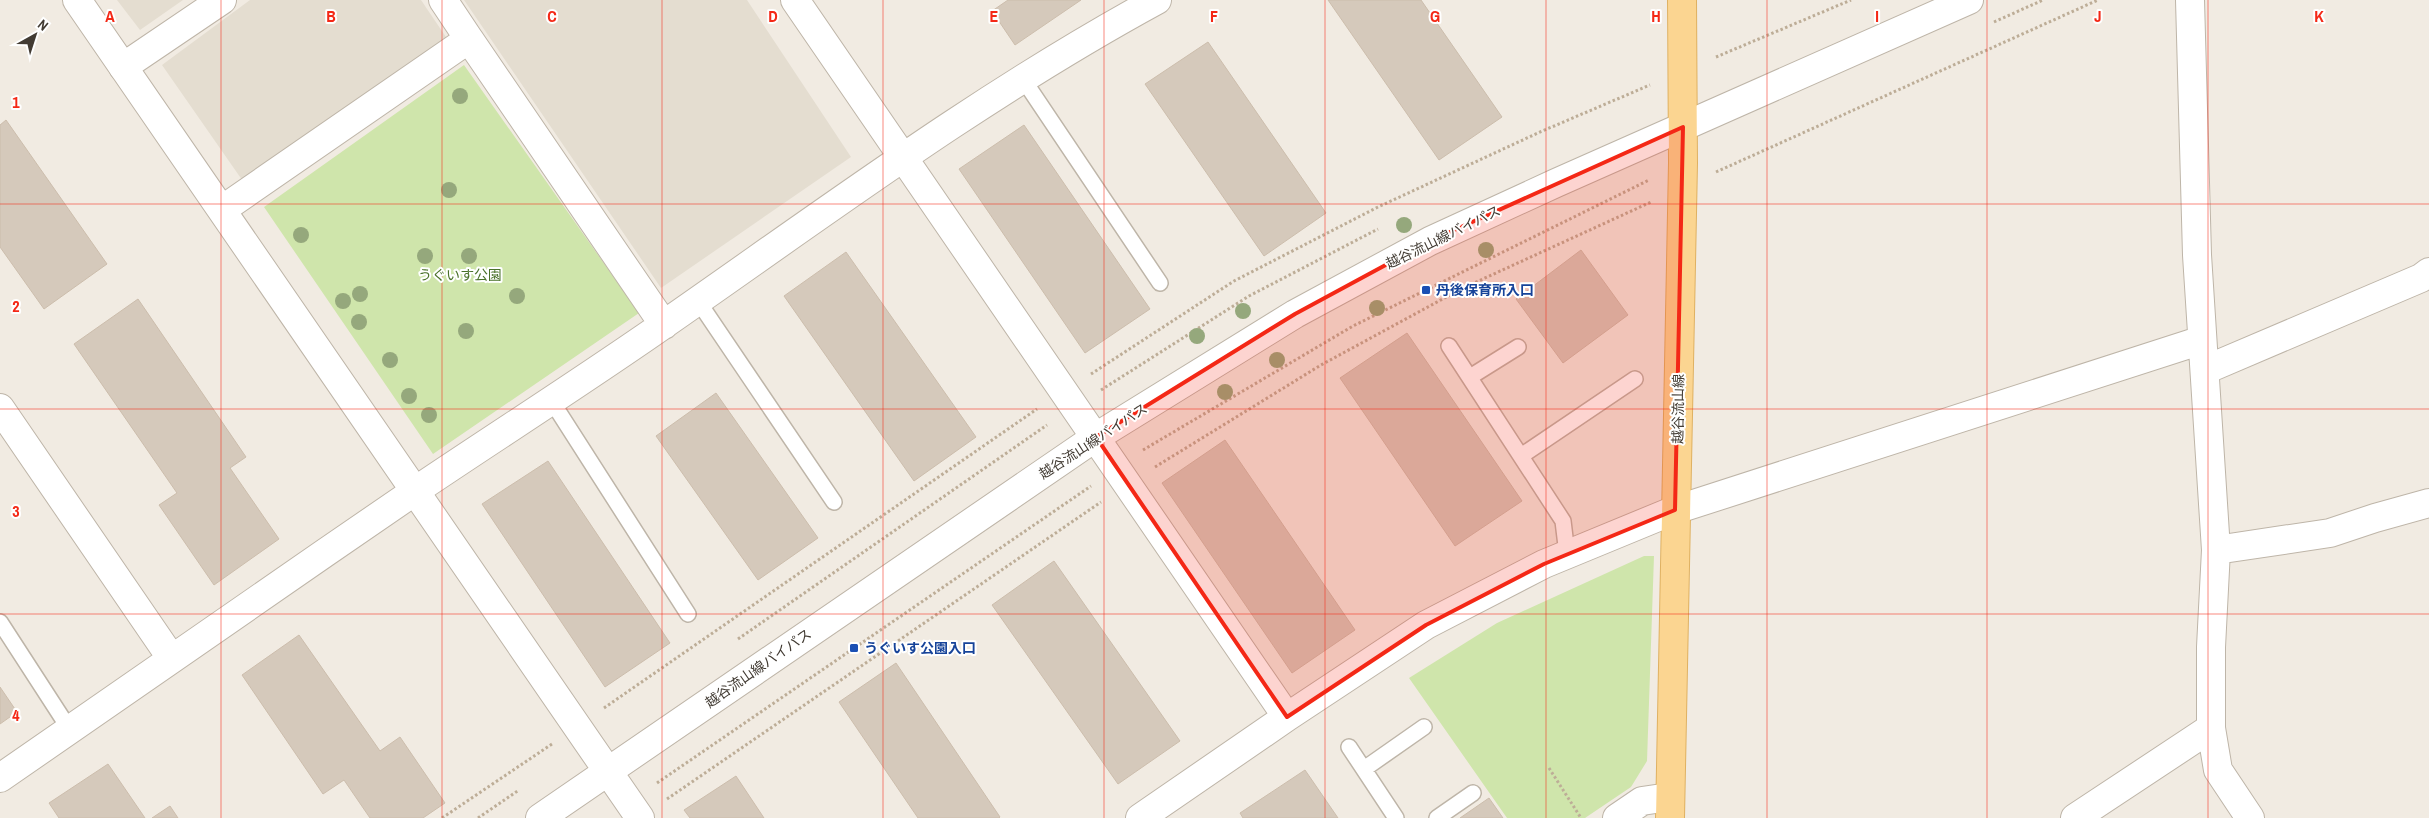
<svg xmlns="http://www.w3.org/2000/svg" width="2429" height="818" font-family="'Archivo Narrow','Noto Sans JP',sans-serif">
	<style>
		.residential { fill: #e4ddd0 }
		.green { fill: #cfe5ab }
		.building { fill: #d5c9bb; stroke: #ccbdac }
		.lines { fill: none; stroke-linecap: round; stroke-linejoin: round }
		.service-casing { stroke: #beb5a8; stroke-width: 18 }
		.minor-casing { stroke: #beb5a8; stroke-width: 30 }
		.tertiary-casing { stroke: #beb5a8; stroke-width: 30 }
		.primary-casing { stroke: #dfb162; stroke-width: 30 }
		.path { stroke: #bdad97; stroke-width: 3; stroke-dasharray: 2.5 2.5; stroke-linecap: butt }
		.service { stroke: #fff; stroke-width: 15 }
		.minor { stroke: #fff; stroke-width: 28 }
		.tertiary { stroke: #fff; stroke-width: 28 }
		.primary { stroke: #fbd591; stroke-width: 28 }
		.tree { fill: #95a87c }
		.marked { fill: #f42816; fill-opacity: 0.2; stroke: #f42816; stroke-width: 4; stroke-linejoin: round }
		.grid { fill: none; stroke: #f42816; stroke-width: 1; stroke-opacity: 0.55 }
		.transit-dot { fill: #1a4fb4; stroke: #fff; stroke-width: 2 }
		.labels { text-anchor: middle; stroke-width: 4; stroke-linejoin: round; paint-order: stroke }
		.street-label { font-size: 14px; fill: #423b33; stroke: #fff }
		.park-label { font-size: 14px; fill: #497129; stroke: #fff }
		.transit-label { font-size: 14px; font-weight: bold; fill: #164399; stroke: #fff; text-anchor: start }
		.grid-label { font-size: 16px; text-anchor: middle; font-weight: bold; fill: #f42816; stroke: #fff; stroke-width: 4; stroke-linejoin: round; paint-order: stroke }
	</style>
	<rect width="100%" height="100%" fill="#f1ebe2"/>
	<path class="residential" d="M117,0h66l-43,30z
		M250,0h171l27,40 -201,147 -85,-122z
		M464,0h283l104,157 -190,131z"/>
	<path class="green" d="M464,65l175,248 -206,141 -169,-247z
		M1644,556h10l-7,205 -16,26 -46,31h-78l-98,-140 88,-55z"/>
	<path class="building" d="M1008,0h73l-66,45 -23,-34z
		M1328,0h93l81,117 -63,43z
		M1208,42l118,171 -62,43 -119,-172z
		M6,120l101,144 -63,45 -44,-62v-122z
		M1024,125l126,184 -65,44 -126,-184z
		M1581,250l47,65 -65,48 -47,-64z
		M846,252l130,185 -62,44 -130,-185z
		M138,299l108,158 -16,11 49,71 -65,46 -55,-80 18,-12 -103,-149z
		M1407,333l115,168 -67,45 -115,-168z
		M716,393l102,145 -60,42 -102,-144z
		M1225,440l130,190 -63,43 -130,-190z
		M548,461l122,182 -65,44 -123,-183z
		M1054,561l126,180 -62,43 -126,-179z
		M299,635l81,116 20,-14 45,66 -22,15h-53l-26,-38 -21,14 -81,-119z
		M896,663l104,154 -1,1h-81l-79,-116z
		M0,687l17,25 -17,12z
		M108,764l37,54h-86l-10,-15z
		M1305,770l33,48h-95l-3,-5z
		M736,776l28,42h-74l-6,-8z
		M1489,798l14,20h-43z
		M170,806l8,12h-26z"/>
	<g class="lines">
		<g class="service-casing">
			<path id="service" d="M1023,79l137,204
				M698,301l136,201
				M1449,346l114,175 4,33
				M1470,377l48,-30
				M551,400l137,214
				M1521,456l114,-77
				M0,622l70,108
				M1349,747l47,71
				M1364,769l60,-42
				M1437,818l36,-25"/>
		</g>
		<g class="minor-casing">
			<path id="minor" d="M443,0l26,39
				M795,0l492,717
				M2190,0l7,255 19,295 -5,97v81l7,42 32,48
				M123,67l99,-67
				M223,209l246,-170 195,286
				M2205,370l216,-92 8,-6
				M0,408l172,251
				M2216,550l114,-17 45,-15 54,-15
				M0,778c138,-95 276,-192 415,-287 83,-56 168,-110 251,-168 161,-112 318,-229 491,-323
				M1140,818l147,-101 139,-92 118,-61 131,-54 527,-170
				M1617,818l25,-17 27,-4
				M2075,818l136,-90"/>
		</g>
		<g class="tertiary-casing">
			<path id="tertiary" d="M77,0l563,818
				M540,818l556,-381 199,-123 135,-73 126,-58 413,-183"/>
		</g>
		<g class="primary-casing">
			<path id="primary" d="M1670,818l13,-655 -1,-163"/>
		</g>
		<path class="path" d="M1994,22l49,-22
			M1716,57l135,-57
			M1716,172l382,-172
			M1091,374l143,-93 144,-74 162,-75 110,-47
			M1101,390l148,-94 129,-67
			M1143,450l210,-124 296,-146
			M1155,467l166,-102 140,-76 190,-87
			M738,639l309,-214
			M604,708l433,-299
			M1549,768l32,50
			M657,783l434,-297
			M667,799l434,-297
			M442,818l110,-74
			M478,818l41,-28"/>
		<use href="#service" class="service"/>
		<use href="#minor" class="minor"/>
		<use href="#tertiary" class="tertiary"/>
		<use href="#primary" class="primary"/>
	</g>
	<g class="tree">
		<circle cx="460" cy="96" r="8"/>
		<circle cx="449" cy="190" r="8"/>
		<circle cx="1404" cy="225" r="8"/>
		<circle cx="301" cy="235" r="8"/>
		<circle cx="1486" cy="250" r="8"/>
		<circle cx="425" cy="256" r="8"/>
		<circle cx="469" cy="256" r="8"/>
		<circle cx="360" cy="294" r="8"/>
		<circle cx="517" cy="296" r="8"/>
		<circle cx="343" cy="301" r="8"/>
		<circle cx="1377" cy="308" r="8"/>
		<circle cx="1243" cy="311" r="8"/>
		<circle cx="359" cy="322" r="8"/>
		<circle cx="466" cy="331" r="8"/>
		<circle cx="1197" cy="336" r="8"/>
		<circle cx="390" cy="360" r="8"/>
		<circle cx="1277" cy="360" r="8"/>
		<circle cx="1225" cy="392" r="8"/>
		<circle cx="409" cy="396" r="8"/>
		<circle cx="429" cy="415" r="8"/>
	</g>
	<path class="marked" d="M1683,127l-8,383 -131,54 -118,61 -139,92 -191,-280 199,-123 135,-73z"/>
	<path class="grid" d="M221,0v818M442,0v818M662,0v818M883,0v818M1104,0v818M1325,0v818M1546,0v818M1767,0v818M1987,0v818M2208,0v818M0,204h2429M0,409h2429M0,614h2429"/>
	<g class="transit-dot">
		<rect x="1421" y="285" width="10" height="10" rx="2.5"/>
		<rect x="849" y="643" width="10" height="10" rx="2.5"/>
	</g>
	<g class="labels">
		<g class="street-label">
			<text transform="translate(1443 237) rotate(-26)" y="5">越谷流山線バイパス</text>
			<text transform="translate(1678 409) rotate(-89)" y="5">越谷流山線</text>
			<text transform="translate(1093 441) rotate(-33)" y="5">越谷流山線バイパス</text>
			<text transform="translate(758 668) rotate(-35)" y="5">越谷流山線バイパス</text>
		</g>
		<g class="park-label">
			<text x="460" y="280">うぐいす公園</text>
		</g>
		<g class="transit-label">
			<text x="1436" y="295">丹後保育所入口</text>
			<text x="864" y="653">うぐいす公園入口</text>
		</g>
	</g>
	<g class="grid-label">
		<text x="110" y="22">A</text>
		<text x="331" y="22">B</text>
		<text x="552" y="22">C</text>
		<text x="773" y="22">D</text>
		<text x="994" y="22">E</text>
		<text x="1214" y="22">F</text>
		<text x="1435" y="22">G</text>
		<text x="1656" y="22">H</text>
		<text x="1877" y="22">I</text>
		<text x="2098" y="22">J</text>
		<text x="2319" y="22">K</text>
		<text x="16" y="108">1</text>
		<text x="16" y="312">2</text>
		<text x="16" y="517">3</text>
		<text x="16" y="721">4</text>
	</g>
	<g transform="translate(35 35) rotate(39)" stroke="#ffffff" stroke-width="4" paint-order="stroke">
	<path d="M0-4L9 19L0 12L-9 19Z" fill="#423b33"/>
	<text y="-8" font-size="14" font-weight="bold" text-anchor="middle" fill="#423b33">N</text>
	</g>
</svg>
